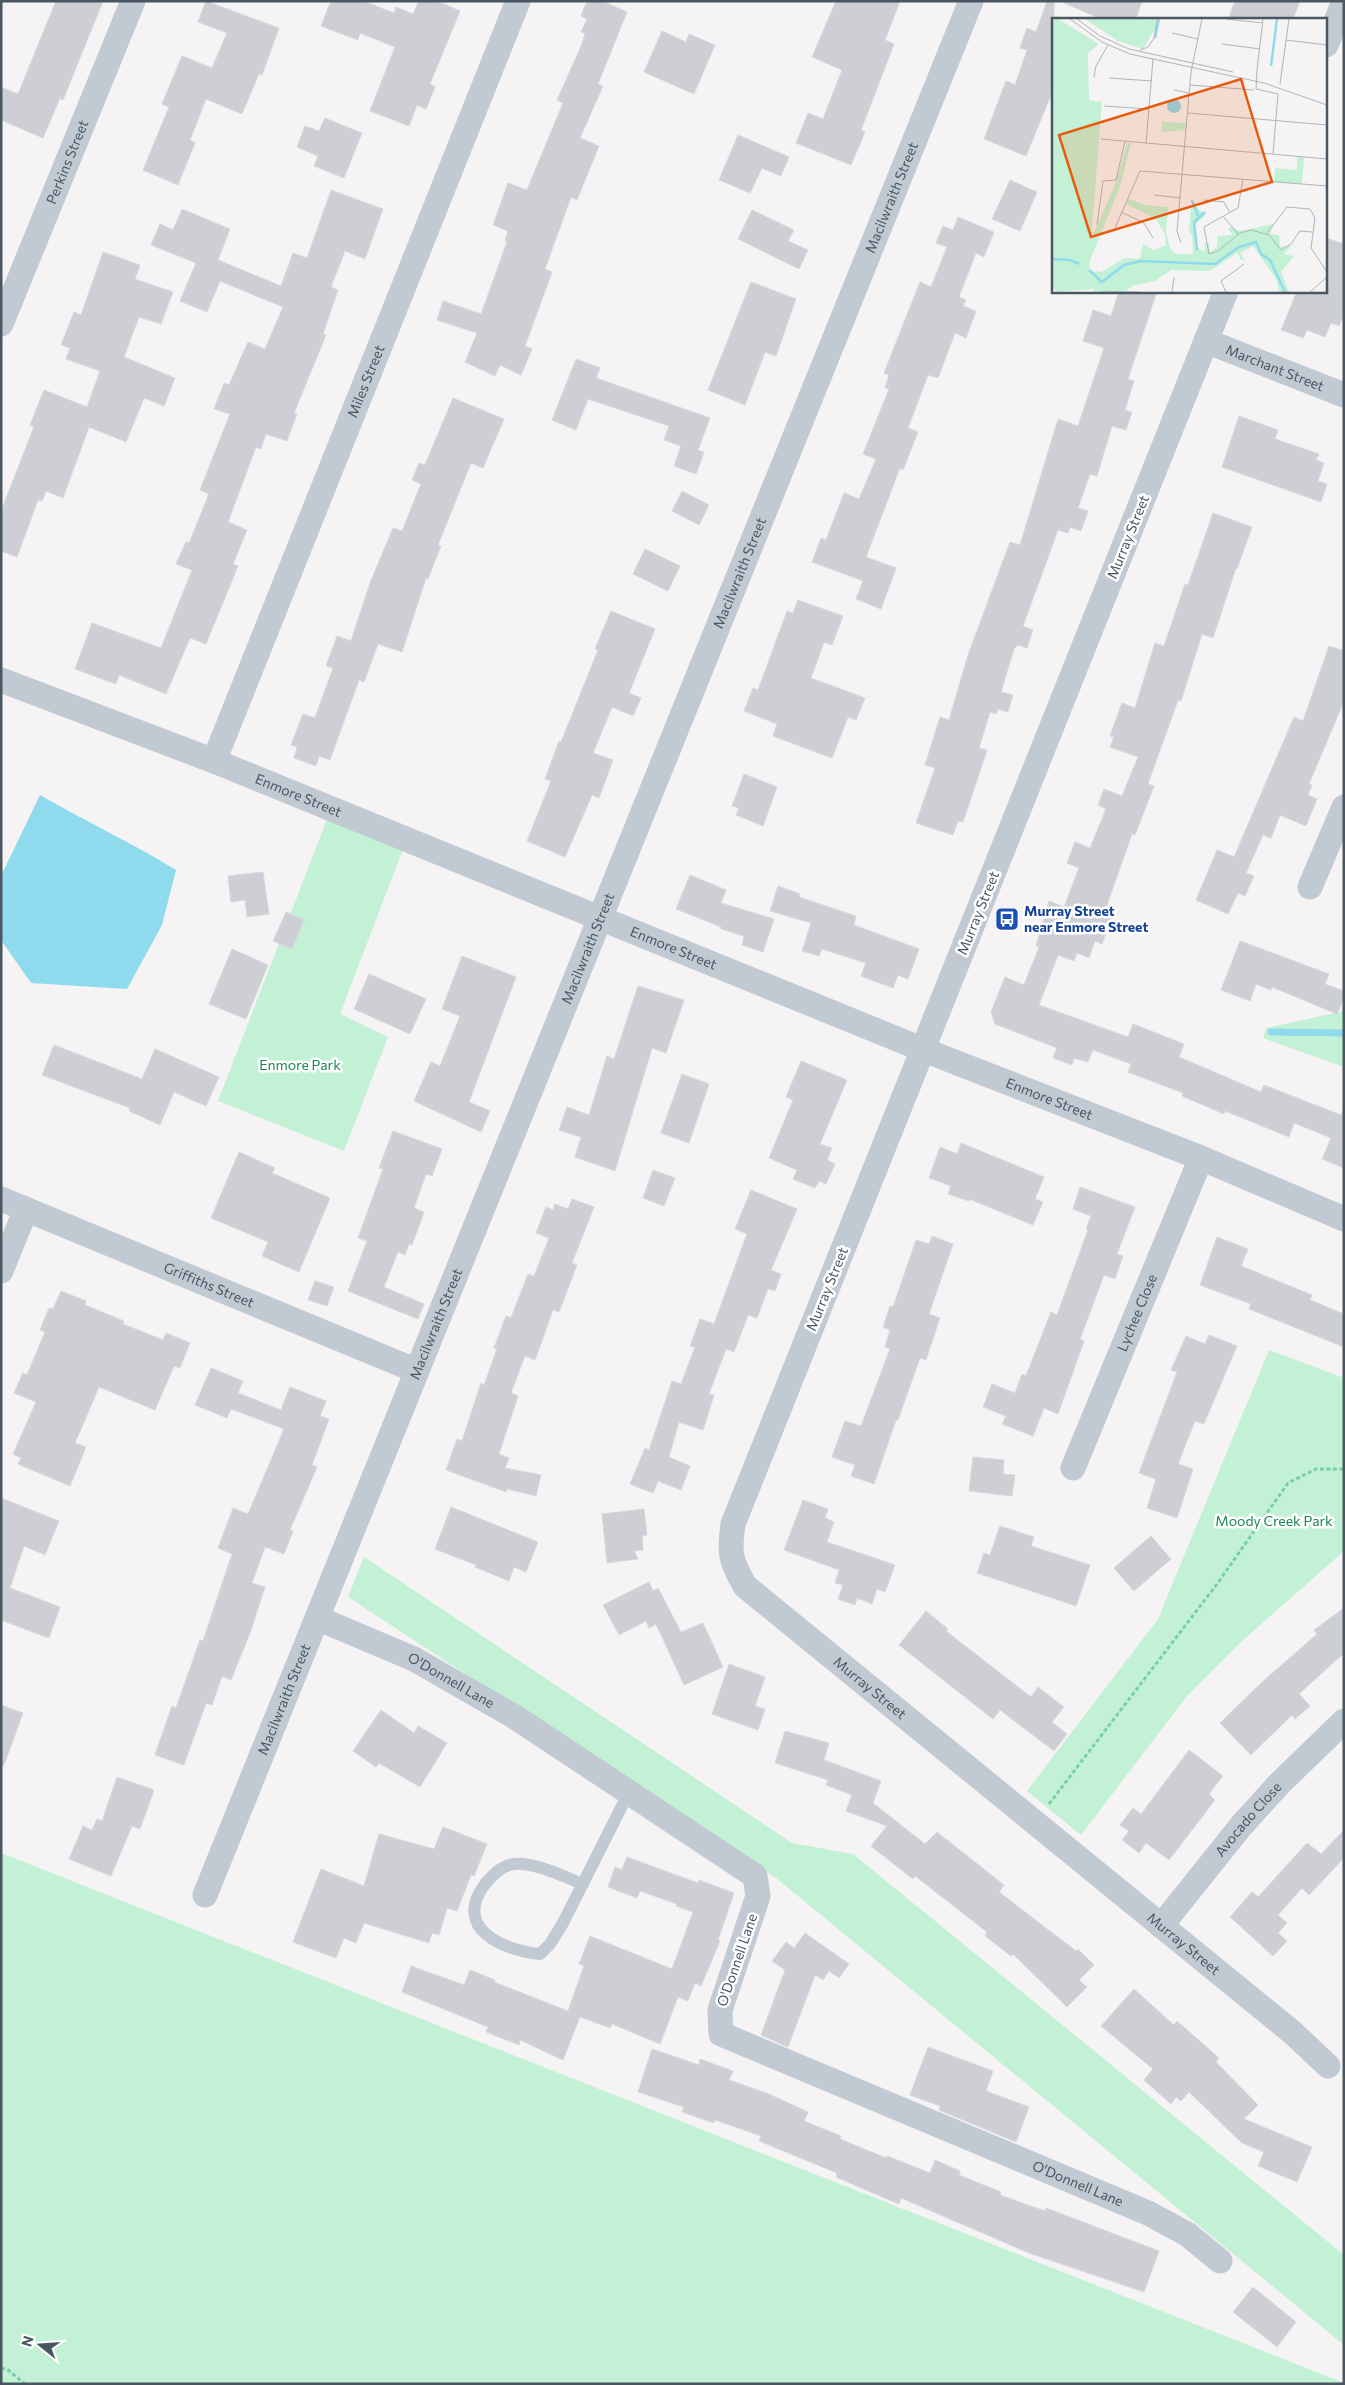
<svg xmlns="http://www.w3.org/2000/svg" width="1345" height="2385" font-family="Commissioner,sans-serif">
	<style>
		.green { fill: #c3f1d5 }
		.water { fill: #90daee }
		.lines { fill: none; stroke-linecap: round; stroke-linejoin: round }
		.stream { stroke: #90daee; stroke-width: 7 }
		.building { fill: #cdcfd5; stroke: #d7d9de }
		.path { stroke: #7ad0a6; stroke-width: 3; stroke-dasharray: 4 2.5; stroke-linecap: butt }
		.service { stroke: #c1cad2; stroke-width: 12 }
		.minor { stroke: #c1cad2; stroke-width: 25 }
		.labels { text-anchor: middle; stroke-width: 5; stroke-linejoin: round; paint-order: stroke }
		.street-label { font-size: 14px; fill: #4a5661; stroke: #fff }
		.transit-label { font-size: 14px; font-weight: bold; fill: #164399; stroke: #fff; text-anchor: start }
		.park-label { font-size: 14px; fill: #17864f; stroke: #fff }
		.inset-river { fill: none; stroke: #90daee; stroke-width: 2.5 }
		.inset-road { fill: none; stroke: #b1b4b9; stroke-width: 1 }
		.view { fill: #e8590c; fill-opacity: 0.15; stroke: #e8590c; stroke-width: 2.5 }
		.inset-edge { fill: none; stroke: #4a5661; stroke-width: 2.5 }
	</style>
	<rect width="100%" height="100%" fill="#f5f3f3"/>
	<path class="green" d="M331,809l75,32 -66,173 48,23 -44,114 -126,-50z
		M1344,1011v56l-81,-29 3,-10z
		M1269,1350l75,28v173l-103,91 -54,54 -106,139 -54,-44 131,-172z
		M364,1557l428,286 61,11 491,401v90l-568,-467 -428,-281z
		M1,1853l1343,530v1h-1343z"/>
	<path class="water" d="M40,795c45,26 92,48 136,75l-14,55 -35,64 -96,-6 -30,-43v-64z"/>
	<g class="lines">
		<path class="stream" d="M1271,1032l73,1"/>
	</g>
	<path class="building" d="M56,1h47l-40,99 -3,-2 -17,40 -42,-18v-33l17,7z
		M206,1l73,27 -17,47 -3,-1 -17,40 -36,-15 -16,41 5,3 -17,42 -35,-15 26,-63 -7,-3 20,-48 30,12 15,-35 -29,-11z
		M331,1h32l31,12 2,-6 17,7 6,-13h18l23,10 -30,73 5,3 -9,22 -9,-4 -8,21 -39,-15 25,-64 -35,-14 -2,7 -37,-14z
		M587,1h15l25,11 -29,72 5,2 -23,52 19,8 -22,54 -6,-3 -26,72 7,3 -27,74 7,3 -11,26 -21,-10 -5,11 -30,-14 12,-29 -40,-13 6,-19 38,13 26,-72 -2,-1 3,-10 -15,-6 15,-42 19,7 36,-87 -6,-3 25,-56 3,-11 -4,-1 6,-13 -6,-3z
		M836,1h64l-15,39 9,4 -33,86 4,2 -14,33 -55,-22 12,-30 15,6 19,-49 -30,-13z
		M1047,1h7v87l-28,68 -42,-17 22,-58 9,4 12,-35 -7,-2 7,-20 9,4z
		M1060,1h82l-6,18h-35z
		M1235,1h65l-7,18h-65z
		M662,31l24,11 3,-8 26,11 -21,49 -50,-22z
		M325,118l37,15 -18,45 -30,-12 4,-10 -21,-9 8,-21 14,5z
		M738,135l51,22 -8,19 -19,-8 -12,25 -31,-13z
		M1010,180l27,12 -17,39 -28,-12z
		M331,190l52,19 -18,50 -20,-8 -14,36 7,3 -15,44 3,1 -32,78 3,1 -10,27 -21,-7 -5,15 -5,-2 -28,75 19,8 -14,34 5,2 -32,78 -16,-6 -24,56 -47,-19 -3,9 -41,-15 17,-46 69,25 31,-78 -16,-6 10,-22 3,1 20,-49 -9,-4 30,-76 -16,-5 10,-26 5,2 19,-43 17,7 18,-42 -63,-26 -13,31 -27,-11 16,-38 -45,-18 9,-21 13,6 9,-21 48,20 -12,31 63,26 12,-33 14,5z
		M752,210l42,20 -6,11 20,9 -9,19 -61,-30z
		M958,217l36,15 -10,25 -8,-4 -17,44 7,3 -3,6 13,5 -10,27 -11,-5 -17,45 -10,-3 -20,53 10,4 -15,38 -3,-2 -34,89 30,11 -15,41 -25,-10 7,-18 -51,-19 9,-24 5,2 18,-47 15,6 17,-40 -13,-5 26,-65 -4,-1 4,-13 -5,-2 36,-91 11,5 16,-40 -11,-4 7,-17 10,4z
		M1326,238l18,6v71l-5,11 -8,-3 -6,14 -18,-7 -4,8 -22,-8 16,-39h29z
		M103,252l37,13 -5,14 38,13 -12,32 -22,-7 -15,40 51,21 -11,28 -20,-8 -18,44 -37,-15 -26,71 -17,-7 -4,10 -4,-1 -21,57 -16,-6v-40l33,-84 -4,-2 14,-35 43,17 13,-36 -34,-12 4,-11 -9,-3 13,-33 7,3z
		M751,282l45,17 -20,57 -11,-4 -20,53 -37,-15z
		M1119,291h38l-29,88 6,2 -9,29 7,2 -6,18 -14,-4 -15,50 -7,-2 -12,34 10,3 -7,20 -11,-4 -2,6 -10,-3 -35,96 10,4 -6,18 -9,-3 -4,4 -13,43 12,3 -5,17 -10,-3 -2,5 -6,-2 -11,36 8,2 -24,72 -5,-1 -5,14 -37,-12 19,-55 -10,-3 15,-48 9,3 19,-65 42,-113 10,3 38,-126 20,7 26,-78 -21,-7 10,-31 18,6z
		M576,359l24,9 -4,10 114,40 -12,32 6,2 -8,22 -22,-8 7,-20 -17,-6 5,-14 -81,-27 -12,31 -24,-10z
		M453,398l51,21 -21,49 -12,-5 -33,82 3,1 -13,33 -2,-1 -24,74 -24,-8 -14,38 -5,-2 -29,80 -11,-4 -3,10 -22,-8 3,-11 -6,-2 12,-31 12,4 18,-50 -7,-2 11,-30 14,5 19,-58 23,-55 9,3 19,-47 -9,-4 7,-17 6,2z
		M1239,416l39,14 -3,9 44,15 -3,6 8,3 -6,18 9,3 -6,18 -99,-35z
		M682,491l27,14 -10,20 -27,-14z
		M1213,513l39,14 -15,42 -1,-1 -23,70 -11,-4 -21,67 -3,-1 -30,84 6,2 -19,49 -3,-1 -29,82 8,3 -9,25 -7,-3 -6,17 -12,-5 -3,8 -16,-6 -19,50 89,32 5,-13 51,20 -5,13 82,35 3,-7 77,30 3,-7v60l-22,-9 9,-21 -37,-15 -5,14 -64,-26 -1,3 -42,-18 1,-3 -55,-21 3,-8 -38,-14 -5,12 -14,-4 -2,7 -19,-7 4,-10 -62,-24 -4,-12 14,-35 19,8 15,-38 -3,-1 13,-45 15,6 15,-39 -12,-5 8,-21 15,6 16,-39 -8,-4 6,-16 18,7 16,-39 -28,-10 4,-10 -4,-1 12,-33 13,5 20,-65 9,3 21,-62 3,1z
		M645,549l35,17 -12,25 -35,-17z
		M798,600l45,16 -11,29 -8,-3 -13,36 54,20 -9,22 -8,-3 -16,41 -59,-22 4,-12 -33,-13 9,-23 5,2 29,-79 6,2z
		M611,611l44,18 -26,64 12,5 -8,18 -21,-9 -19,46 20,7 -14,38 -7,-3 -27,62 -38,-16 24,-60 -6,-2 14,-38 2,1 37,-92 -3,-1z
		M1329,646l15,5v50l-35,83 3,1 -4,10 9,4 -11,27 -26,-11 -9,23 -8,-3 -17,38 8,3 -9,20 -7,-3 -10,21 -32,-14 21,-50 17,7 60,-140 9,4z
		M744,774l33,13 -14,39 -27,-11 3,-7 -7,-2z
		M263,872l6,42 -22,3 -2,-17 -14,2 -3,-26z
		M690,875l36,15 -5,13 53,16 -11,33 -21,-7 2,-9 -23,-7v-2l-45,-18z
		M778,886l22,8 -1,3 57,19 -2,9 65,24 -11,30 -10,-4 -5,13 -32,-12 5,-13 -44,-14 -3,7 -17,-5 9,-28 -41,-12z
		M286,912l18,8 -12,29 -19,-8z
		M1240,941l89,33 -4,10 19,7v7l-7,16 -65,-27 -1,3 -15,-6 -6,17 -29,-11z
		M232,949l36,16 -22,54 -37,-15z
		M462,956l54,21 -47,125 21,9 -9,21 -67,-31 17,-39 9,4 20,-50 -18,-7z
		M369,974l57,25 -16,35 -56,-25z
		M638,986l46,14 -18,53 -14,-5 -37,123 -40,-14 6,-20 -22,-7 8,-23 22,8 18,-59 7,3z
		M54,1045l88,34 13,-30 64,28 -13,29 -32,-14 -14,33 -31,-14 1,-3 -88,-33z
		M801,1061l46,19 -27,64 12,4 -5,12 8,4 -9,20 -7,-3 -4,7 -22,-9 4,-9 -28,-12 24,-58 -7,-3z
		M682,1074l27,10 -20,59 -28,-10z
		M393,1131l49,18 -10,27 -6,-2 -12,34 10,4 -12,33 -3,-1 -4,11 -7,-3 -14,35 40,17 -6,15 -70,-28 19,-50 -9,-3 25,-69 -4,-1z
		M961,1143l83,34 -9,22 8,3 -10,23 -64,-26v2l-21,-7 3,-8 -22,-8 11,-31 17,7z
		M239,1152l36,16 -3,5 58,25 -31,74 -37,-16 6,-14 -57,-24z
		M653,1170l22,8 -11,28 -21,-8z
		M1080,1187l55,20 -18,47 6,2 -8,23 -11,-4 -24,64 4,2 -26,73 -14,-6 -11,28 -31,-12 4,-8 -23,-9 9,-23 23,9 7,-19 4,2 25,-64 6,3 31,-85 -2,-1 5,-13 -18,-7z
		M751,1190l46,19 -26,61 10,4 -6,17 -7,-2 -11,29 -9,-3 -14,37 -8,-3 -17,45 5,1 -11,35 -24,-8 -10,35 21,9 -9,24 -23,-9 -5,12 -23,-9 15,-36 4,2 23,-69 9,3 14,-37 -5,-1 10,-27 14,5 33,-90 -12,-5z
		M572,1199l22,8 -22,56 5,2 -18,47 -6,-2 -18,50 -10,-4 -14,37 7,3 -19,58 10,4 -4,10 36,7 -5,21 -29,-7 -1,3 -60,-22 11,-31 5,2 19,-58 3,2 13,-36 -3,-1 12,-32 5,2 17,-44 6,2 15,-38 -13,-5 10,-26 7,3 2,-6 13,5z
		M932,1236l21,8 -24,70 11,4 -14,42 -6,-2 -22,62h-2l-22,64 -23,-8 4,-11 -23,-8 13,-36 16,5 29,-77 -5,-2 5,-17 -7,-3 7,-21 3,1 23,-67 13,4z
		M1217,1237l31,12 -7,17 71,29 -2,5 34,14v33l-95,-38 2,-5 -51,-19z
		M315,1281l19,6 -7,19 -19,-6z
		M61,1291l25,10 -1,4 39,16 -1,3 40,16 3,-7 24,10 -10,25 -6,-2 -19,44 -56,-23 -24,56 11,4 -16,39 -52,-22 3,-6 -8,-4 23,-52 -22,-9 9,-20 4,2 18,-43 -5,-2 9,-22 4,1z
		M1209,1335l28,11 -33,78 -9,-3 -17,43 15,5 -16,49 -30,-10 9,-29 -17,-6 38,-101 -6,-2 15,-34 19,8z
		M211,1368l32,13 -5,12 43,17 9,-23 36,14 -6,15 9,3 -17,46 5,2 -27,63 3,1 -9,23 -19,-7 -13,36 13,4 -15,46 -19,47 -9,-4 -10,29 -6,-2 -22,62 -29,-10 17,-49 4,2 24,-68 3,1 29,-87 -14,-6 15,-40 15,6 36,-85 -53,-20 -4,9 -32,-13z
		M973,1457l31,3 -1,14 12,1 -3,21 -43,-5z
		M1,1498l58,23 -14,34 -21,-9 -14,42 50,19 -11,31 -48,-18z
		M803,1500l25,9 -3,9 9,4 -7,20 68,23 -10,27 -8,-3 -5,15 -15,-6 -2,7 -17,-6 5,-14 -8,-2 4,-13 -55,-20z
		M451,1507l87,35 -12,30 -12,-5 -5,14 -34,-14 1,-2 -41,-16z
		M644,1509l3,26 -5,1 1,14 -9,1 4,8 -31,4 -5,-49z
		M1000,1526l34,11 -3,9 59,19 -14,41 -99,-33 7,-20 6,2z
		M1151,1536l20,23 -37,32 -20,-23z
		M649,1582l4,9 5,-3 23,44 22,-9 20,44 -39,18 -28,-61 -7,4 -3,-7 -27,14 -16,-30z
		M1344,1608v45l-45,41 11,12 -15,13 -3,-4 -41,40 -31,-32 41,-40 56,-49 -3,-4z
		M926,1611l22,18 -2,2 85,66 7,-10 26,20 -12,15 15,12 -13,17 -54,-41 -7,9 -94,-74z
		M729,1664l36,13 -10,29 10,3 -7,21 -46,-16z
		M1,1705l22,8 -19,52h-3z
		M381,1710l33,23 4,-7 29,17 -27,44 -41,-24 -3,4 -23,-16z
		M785,1731l44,12 -5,17 57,21 -8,22 52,41 12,-12 67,53 -5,7 77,59 2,-2 16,16 -15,15 8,7 -20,20 -54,-53 -2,2 -26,-20 2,-4 -72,-56 -2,3 -42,-33 16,-20 -41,-15 6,-16 -26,-10 2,-5 -53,-17z
		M1189,1750l34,26 -14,18 6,6 -46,60 -23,-17 -7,10 -17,-13 7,-9 -9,-6 13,-17 8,6z
		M117,1777l37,13 -14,39 -8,-3 -21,50 -42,-17 14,-33 9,4 5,-11 5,2z
		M443,1827l44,17 -13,32 -3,-1 -14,36 -10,-3 -8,27 -7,-2 -3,10 -65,-20 -8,20 -12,-5 -8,20 -43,-16 28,-73 43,17 15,-52 55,15z
		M1344,1830v28l-35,37 -7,-7 -24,27 9,8 -9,10 9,8 -14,15 -43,-39 22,-25 6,5 49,-54 14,11z
		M627,1857l71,26 1,-3 35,13 -16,47 2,1 -19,45 -6,-3 -7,18 -10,-4 -18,47 -48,-20 -2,4 -30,-11 -17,43 -43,-20 -1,5 -33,-13 2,-5 -86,-35 9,-26 53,19 6,-15 25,10 -1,2 74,29 16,-45 -5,-2 11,-28 82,33 21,-57 -17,-6 1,-2 -37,-13 -3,7 -29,-11 7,-20 7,3z
		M805,1933l44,31 -10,14 -10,-7 -6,9 -8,-5 -27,72 -27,-12 24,-65 -13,-9 14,-19 8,6z
		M1134,1989l40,36 3,-4 42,37 -3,4 42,43 -14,14 68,28 -15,35 -39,-16 6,-14 -22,-9 -53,-51 -8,9 -5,-4 -5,7 -27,-24 9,-11 -52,-43z
		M928,2047l65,24 -7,20 43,16 -13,35 -77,-32 1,-4 -30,-11z
		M652,2049l47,16 1,-6 33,12 -4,9 40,14 39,18 -4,9 37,15 -1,3 46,19 1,-2 43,17 5,-13 25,11 -1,4 42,17 -1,3 45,16 1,-3 113,43 -15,41 -115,-39 -128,-55 -2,6 -26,-11 -37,-16 1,-4 -78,-32 2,-5 -46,-16 -1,3 -32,-11 2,-5 -46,-15z
		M1253,2287l43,35 -19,25 -44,-35z"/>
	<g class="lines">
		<path class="path" d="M1049,1804l168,-220 71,-101 28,-14h28
			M1,2368l7,2 17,14"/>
		<path class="service" d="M583,1884c-18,-7 -51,-23 -70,-20 -12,2 -21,12 -28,20 -33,44 17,66 55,70l10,-10 13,-21 66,-131"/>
		<g class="minor">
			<path d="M1326,45l18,-43"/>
			<path id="s1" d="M1226,291l-493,1233c-4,29 -3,36 12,62l548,447 35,33"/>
			<path id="s2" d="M1,324l132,-323"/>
			<path id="s3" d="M1206,341l138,54"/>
			<path id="s4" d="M1,680l213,81 710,289 277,108 143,61"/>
			<path id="s5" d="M214,761l304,-760"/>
			<path d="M1310,887l34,-80"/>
			<path id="s6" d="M1,1199l416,172"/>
			<path d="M1,1271l25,-62"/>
			<path id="s7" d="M1073,1468l128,-310"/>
			<path id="s8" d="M317,1618l97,41 101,58 240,159 3,20 -38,114 1,24 427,179 39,21 33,27"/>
			<path id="s9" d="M205,1895l766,-1894"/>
			<path id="s10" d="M1161,1926l80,-100 38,-42 65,-63"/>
		</g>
	</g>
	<defs>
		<g id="bus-square" transform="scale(1.25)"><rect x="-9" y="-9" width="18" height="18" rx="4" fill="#1a4fb4" stroke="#fff"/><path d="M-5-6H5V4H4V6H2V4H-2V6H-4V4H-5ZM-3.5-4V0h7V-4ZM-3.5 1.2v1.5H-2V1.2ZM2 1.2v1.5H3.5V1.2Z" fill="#fff"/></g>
	</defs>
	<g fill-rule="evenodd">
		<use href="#bus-square" x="1007" y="919"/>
	</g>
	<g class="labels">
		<g class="street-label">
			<text dy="5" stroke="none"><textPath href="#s2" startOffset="175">Perkins Street</textPath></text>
			<text dy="5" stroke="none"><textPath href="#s9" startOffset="1831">Macilwraith Street</textPath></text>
			<text dy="5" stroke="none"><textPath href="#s3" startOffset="74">Marchant Street</textPath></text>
			<text dy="5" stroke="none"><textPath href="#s5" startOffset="409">Miles Street</textPath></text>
			<text transform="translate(1128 537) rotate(-68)" y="5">Murray Street</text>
			<text dy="5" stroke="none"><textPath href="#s9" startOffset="1426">Macilwraith Street</textPath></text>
			<text dy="5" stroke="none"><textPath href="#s4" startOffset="319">Enmore Street</textPath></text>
			<text transform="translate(978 913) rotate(-68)" y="5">Murray Street</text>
			<text dy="5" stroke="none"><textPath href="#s4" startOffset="724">Enmore Street</textPath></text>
			<text dy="5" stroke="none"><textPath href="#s9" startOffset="1021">Macilwraith Street</textPath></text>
			<text dy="5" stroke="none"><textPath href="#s4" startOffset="1129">Enmore Street</textPath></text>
			<text dy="5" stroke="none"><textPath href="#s6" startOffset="225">Griffiths Street</textPath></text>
			<text transform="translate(827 1289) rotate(-68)" y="5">Murray Street</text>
			<text dy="5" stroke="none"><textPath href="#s7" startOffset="168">Lychee Close</textPath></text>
			<text dy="5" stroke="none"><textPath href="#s9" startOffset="616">Macilwraith Street</textPath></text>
			<text dy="5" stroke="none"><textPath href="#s8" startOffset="148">O'Donnell Lane</textPath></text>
			<text dy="5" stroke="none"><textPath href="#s1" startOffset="1554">Murray Street</textPath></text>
			<text dy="5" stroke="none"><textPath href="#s9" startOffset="211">Macilwraith Street</textPath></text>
			<text dy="5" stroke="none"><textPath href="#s10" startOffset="138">Avocado Close</textPath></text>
			<text dy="5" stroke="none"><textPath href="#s1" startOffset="1959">Murray Street</textPath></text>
			<text transform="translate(737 1960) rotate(-71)" y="5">O'Donnell Lane</text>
			<text dy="5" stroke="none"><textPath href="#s8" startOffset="1061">O'Donnell Lane</textPath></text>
		</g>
		<g class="transit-label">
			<text x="1024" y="916">Murray Street<tspan x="1024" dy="16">near Enmore Street</tspan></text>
		</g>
		<g class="park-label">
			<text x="300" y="1070">Enmore Park</text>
			<text x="1274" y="1526">Moody Creek Park</text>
		</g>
	</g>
	<g transform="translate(1052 18)">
		<rect width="275" height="275" fill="#f5f3f3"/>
		<path d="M0,1h6l41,25 -11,9 1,47 13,2 -11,138 25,-58 11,-39h4l-11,44 -30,73 -1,11 12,1 24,-14 15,1 3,-15 11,6 12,-5 -1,-11 -9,-15 -30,-15 3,-5 16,6 23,2 -2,24 4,17 6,6h17l-1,-19 -3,-4 3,-32 6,10 8,5 -12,12 3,21 7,5 1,-9h4l1,9 7,-5 1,-11 15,-1 -5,-6 3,-2 9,4 34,-7 -4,10 9,1 1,12 11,-1 -7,8 10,2 -13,16 8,20h-9l-4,-13 -23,-33 -13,7 5,7h-4l-4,-7 -27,18 -39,-1 -16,11 -23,5 -7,6h-31l-1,-3 -37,3 -4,-8zM33,1h70l1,8 -13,22 -25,-8zM110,104l25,1 -1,7 -25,2zM245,138l7,1 -2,27 -28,-2 1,-14 22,2z" fill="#c3f1d5"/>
		<path d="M115 88a7 7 0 1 1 14 0a7 7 0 1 1-14 0Z" fill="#90daee"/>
		<path class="inset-river" d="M103,20l4,-19M219,48l6,-47M140,182l6,16M145,232l-3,-28 11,-10M0,241l18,1 9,4M37,252l13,12 22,-17 17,-4 74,3 24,-17 17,-5 5,12 9,6 15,32"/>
		<path class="inset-road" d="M18,1l32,23 28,12 134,29 63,22M25,1l23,17 29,13 104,23M174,1l37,4M120,15l26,6M234,22l41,5M170,26l38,5M88,32l8,-3 6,-9 3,-19M205,52l-1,19 22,5 -5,60M205,52l6,-51M42,59l2,-11 12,-21M57,60l43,3M228,66l9,-65M138,67l64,5M122,72l15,3M52,88l45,3M136,95l139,12M49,121l226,20M94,125l7,-84M191,161l-5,29 -34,19 5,27 9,-3 22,-18 11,-3 18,5 12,15 10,-6 9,-13 12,1M102,177l27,3M152,182l20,2 6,11M69,194l23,11 9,15M171,198l15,18M45,207l6,-44 13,-1 9,-39M63,210l25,-57 187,15M215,215l20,-26 23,2 5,9 -4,30 16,24M129,225l-4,-12 14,-159 11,-53M49,274h39M120,274l2,-15M174,274l-5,-11 23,-17M258,274l17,-15"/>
		<path class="view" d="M189,61l31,103 -181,55 -32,-102z"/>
		<rect width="275" height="275" class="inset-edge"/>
	</g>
	<rect width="1345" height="2385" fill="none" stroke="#4a5661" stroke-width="5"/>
	<g transform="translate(40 2345) rotate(287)" stroke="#ffffff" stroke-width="4" paint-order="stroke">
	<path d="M0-4L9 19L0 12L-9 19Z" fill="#4a5661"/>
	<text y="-8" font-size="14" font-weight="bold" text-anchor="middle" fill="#4a5661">N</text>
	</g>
</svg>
